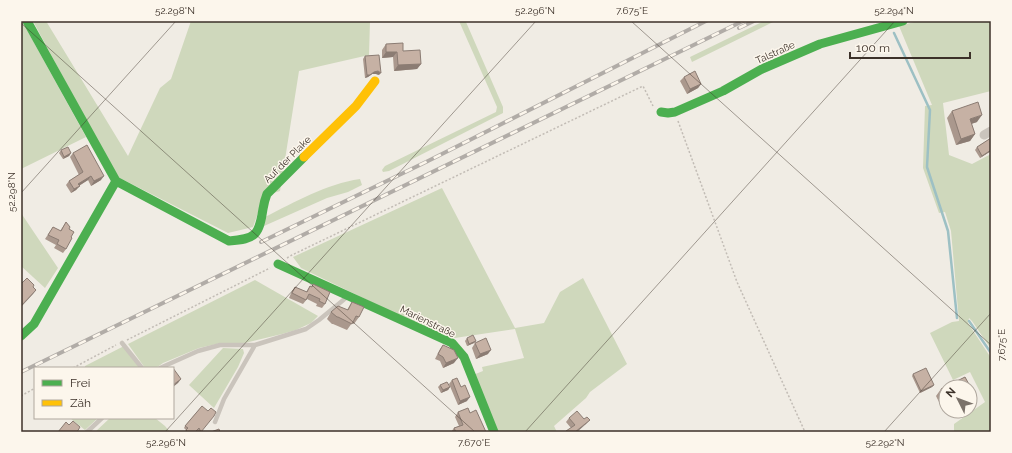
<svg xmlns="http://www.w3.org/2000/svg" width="1012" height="453" font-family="Raleway,sans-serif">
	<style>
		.green { fill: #cfd8bc }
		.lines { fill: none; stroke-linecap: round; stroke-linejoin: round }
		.stream { stroke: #9dc0c4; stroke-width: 2.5 }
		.path { stroke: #c2bcb5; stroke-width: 1.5; stroke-dasharray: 2 2; stroke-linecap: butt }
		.lane { stroke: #cac4bc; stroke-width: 4.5 }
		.street { stroke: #cac4bc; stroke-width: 9 }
		.fast { stroke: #4caf50; stroke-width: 9 }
		.slow { stroke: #ffc107; stroke-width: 9 }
		.rail-casing { stroke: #b1aca7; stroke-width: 4 }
		.rail { stroke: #fcf6ec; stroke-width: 2.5; stroke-dasharray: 8; stroke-linecap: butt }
		.wall { fill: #aa988d }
		.shaded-wall { fill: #8b7c73 }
		.building { fill: #c6b1a4; stroke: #8b7c73 }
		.ticks { fill: none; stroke: #3c3129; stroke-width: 1; stroke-opacity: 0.45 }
		.labels { text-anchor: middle; stroke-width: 3; stroke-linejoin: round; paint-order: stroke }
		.street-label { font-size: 10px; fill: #3c3129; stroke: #fcf6ec }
		.neatline { fill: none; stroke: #3c3129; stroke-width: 1.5 }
		.ticks-label { font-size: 10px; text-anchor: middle; fill: #3c3129 }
	</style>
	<rect width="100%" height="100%" fill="#f0ece4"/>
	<path class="green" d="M21,21h1l64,116 -65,32z
		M33,21h13l82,135 32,-68 11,-9 20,-58h179l-1,34 -70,16 -19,120 -16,5 -11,31 -25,6 -112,-57z
		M459,21h6l1,1 37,85v6l-114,58 -6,1 -1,-2 3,-4 111,-54 1,-5z
		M764,21h11l-83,41 -2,-5z
		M918,21h73v70l-48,12 6,52 23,9 19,-10v195l-19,-28 -3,-3 -1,5 23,35v74h-37v-8l31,-22 -15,-30 -17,8 -23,-47 22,-11 7,-1 -8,-90 -6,-19 -6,1 -16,-45 2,-62 7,-1 -33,-79z
		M360,179l2,6 -14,7 -21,6 -63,28 1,-9c30,-15 61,-33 95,-38z
		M442,188l73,140 29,-5 16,-31 23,-14 44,86 -37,28 -4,6 -32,28 3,6h-60l-24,-57 10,-4 -1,-4 42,-9 -9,-29 -67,10 -147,-71 -8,-11z
		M21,213l37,55 -13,20 -24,-22z
		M255,280l63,36 -7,7 -15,7 -14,4 -37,9h-24l-22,5 -36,15 -7,5h-11l-17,-24z
		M124,346l16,22h-55v-2z
		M223,348l20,1 1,4 -6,14 -24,41 -25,-23z
		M70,418h28l-13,12z
		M110,418h45l10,8 5,6h-75z"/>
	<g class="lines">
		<path class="stream" d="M894,33l36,77 -3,57 21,64 9,87
			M969,321l22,32"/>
		<path class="path" d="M678,121l59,161 68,150
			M287,258l5,-3 351,-169 10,20
			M127,340l143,-72
			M73,368l43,-23
			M21,396l14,-8"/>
		<path class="lane" d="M122,343l20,25
			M160,368l38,-17 22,-6h35l51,-16 13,-9 28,-23
			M215,422l9,-23 31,-54
			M87,432l15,-14"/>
		<path class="street" d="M984,135l7,-4"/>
		<path class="fast" d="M27,21l89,160 113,60c27,-2 30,-6 34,-32 1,-6 2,-10 4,-15l37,-37
			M661,112l7,1 7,-1 48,-21 39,-22 58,-25 83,-23
			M278,264l174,79 12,14 30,75
			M21,336l13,-12 82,-143"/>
		<path class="slow" d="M304,157l52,-51 19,-25"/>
		<g class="rail-casing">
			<path id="rail" d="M739,28l15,-7
				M261,242l167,-81 278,-140
				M21,372l722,-351"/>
		</g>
		<use href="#rail" class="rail"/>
	</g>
	<path class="wall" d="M386,44l17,7 18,13 -4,5 -23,2 -1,-14 -11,1v-8z
		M365,56l14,19 -3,-1h-4l-4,3 -3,1 -2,-19z
		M684,77l17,7 -3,4 -11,6 -7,-13z
		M952,111l25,11 -6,2 4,10 -5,7 -14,4 -9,-27z
		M991,138v13l-11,7 -5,-8 2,-3z
		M61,150l10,3 -2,3 -6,3 -4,-6z
		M73,153l28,27 -10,6 -3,-6 -9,6 -3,4 -5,3 -5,-8 3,-4 10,-6 -9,-18z
		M66,222l3,7 2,8 -5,12 -3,4 -9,-5 2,-3 -11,-6 8,-12 7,4z
		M313,284l12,20 -3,4 -6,-2 1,-2 -10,-5 -4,5 -14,-6 3,-7 3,-4 11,5 4,-6 2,1z
		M352,302l7,15 -5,7 -2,-1 -5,7 -14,-6h-1l-5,-5 4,-7 16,-2z
		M467,338l9,3 -2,2 -7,3 -2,-5z
		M475,343l13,11 -12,5 -4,-11z
		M443,345l11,18 -11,5 -3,-7 -5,-2 5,-10z
		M913,374l21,11 -2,2 -12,6 -8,-17z
		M965,377l6,11 -1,2v-3h-24v19l-4,2 -6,-12 5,-7z
		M452,380l15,21 -9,4 -9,-21z
		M440,385l10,2 -2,3 -7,3 -3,-6z
		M202,406l-1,26h-3l-1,-1 -1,1h-12l2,-2 -2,-2 1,-2z
		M458,412l12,1 16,19h-35l3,-4 5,-2 -4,-9z
		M569,418l17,6 -15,4 -5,-6z"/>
	<path class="shaded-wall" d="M386,52h11l-4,5 -11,1z
		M421,64l-4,5 -23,2 4,-6z
		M378,71l3,2 -2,2 -3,-1h-4l-4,3 -3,1 2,-3 7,-3z
		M701,84l-3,4 -11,6 3,-5z
		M982,115l-5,7 -12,4 5,-7z
		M975,134l-5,7 -14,4 5,-6z
		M991,150v1l-11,7 2,-2z
		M71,153l-2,3 -6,3 1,-2z
		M91,176l-3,4 -13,8 3,-4z
		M104,176l-3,4 -10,6 3,-5z
		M80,186l-4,4 -5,3 3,-4z
		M36,290l-3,4 -12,13v-1z
		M476,341l-2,2 -7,3 2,-2z
		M491,350l-3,4 -12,5 4,-5z
		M458,358l-4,5 -11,5 3,-5z
		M181,379l-3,4 -5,4v-2z
		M934,385l-2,2 -12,6 1,-2z
		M450,387l-2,3 -7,3 2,-3z
		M470,397l-3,4 -9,4 2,-4z
		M946,402v4l-4,2z
		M590,420l-4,4 -9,8h-2z"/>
	<path class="building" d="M403,43v8l17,-1 1,14 -23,1 -1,-13h-11v-8z
		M379,55l2,18 -3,-2 -4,1 -4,3h-3l-2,-19z
		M695,71l6,13 -11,5 -6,-12z
		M978,102l4,13 -12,4 5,15 -14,5 -9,-28z
		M991,138v12l-9,6 -5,-9z
		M87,145l17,31 -10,5 -3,-5 -13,8 2,2 -6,3 -5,-8 14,-9 -10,-19z
		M68,147l3,6 -7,4 -3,-7z
		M66,222l4,5 -1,2 5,3 -3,5 1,1 -6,11 -9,-5 2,-4 -11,-5 5,-8 8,4z
		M27,278l7,7 -1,2 3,3 -15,16v-22z
		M313,284l17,8 -5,12 -6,-3 1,-2 -11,-5 -3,6 -14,-7 3,-6 12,5 3,-6 2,1z
		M352,302l12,5 -5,10 -3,-1 -4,8 -14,-7h-1l-6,-5 7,-6 10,4z
		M473,335l3,6 -7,3 -2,-6z
		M486,338l5,12 -11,4 -5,-11z
		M443,345l11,5 4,8 -12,5 -3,-6 -5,-3z
		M173,368l8,11 -8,6z
		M926,368l8,17 -13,6 -8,-17z
		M965,377l6,11 -1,1v-2h-24v13l-5,-11z
		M457,378l4,9 4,-2 5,12 -10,4 -8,-21z
		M447,382l3,5 -7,3 -3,-5z
		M202,406l6,5 3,-3 5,4 -2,4 -13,16 -2,-4 -4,4h-7l-2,-2 2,-2 -3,-2z
		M468,408l2,5 6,-3 10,22h-30l-2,-4 9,-3 -5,-13z
		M577,411l7,8 3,-2 3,3 -15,12h-8l-1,-1 9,-6 -6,-7z
		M73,421l7,6 -3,5h-19l8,-10 3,3z
		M219,429l1,3h-9z"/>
	<path class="ticks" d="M631,21l360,324M21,23l454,409M21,193l155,-172M165,432l371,-411M525,432l370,-411M884,432l107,-119"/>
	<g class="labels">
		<g class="street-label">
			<text transform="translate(775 52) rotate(-24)" y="4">Talstraße</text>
			<text transform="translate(287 159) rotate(-45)" y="4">Auf der Plake</text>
			<text transform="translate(428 321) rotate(26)" y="4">Marienstraße</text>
		</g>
	</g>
	<rect width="1012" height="453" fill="none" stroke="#fcf6ec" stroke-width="44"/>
	<rect x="34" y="367" width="140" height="52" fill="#fcf6ec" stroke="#afa79e"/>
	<rect x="42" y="380" width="20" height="6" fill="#4caf50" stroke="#afa79e"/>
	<text x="70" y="387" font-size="12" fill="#3c3129">Frei</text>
	<rect x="42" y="400" width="20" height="6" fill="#ffc107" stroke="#afa79e"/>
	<text x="70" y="407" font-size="12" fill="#3c3129">Zäh</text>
	<g transform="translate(958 399) rotate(312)"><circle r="19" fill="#fcf6ec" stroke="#afa79e"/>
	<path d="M0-3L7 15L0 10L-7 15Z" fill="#7b726a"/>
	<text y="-6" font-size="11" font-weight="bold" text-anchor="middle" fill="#3c3129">N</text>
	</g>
	<path d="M850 52v6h120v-6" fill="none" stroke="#3c3129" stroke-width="2"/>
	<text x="856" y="52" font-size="12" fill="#3c3129" stroke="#fcf6ec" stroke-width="3" paint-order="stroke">100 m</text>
	<rect x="22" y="22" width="968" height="409" class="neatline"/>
	<g class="ticks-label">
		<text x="175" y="14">52.298°N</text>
		<text x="535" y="14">52.296°N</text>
		<text x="632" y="14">7.675°E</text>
		<text x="894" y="14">52.294°N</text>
		<text transform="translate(11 192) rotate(-90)" y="4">52.298°N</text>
		<text transform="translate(1001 345) rotate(-90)" y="4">7.675°E</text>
		<text x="166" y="446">52.296°N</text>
		<text x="474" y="446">7.670°E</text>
		<text x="885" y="446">52.292°N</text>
	</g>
</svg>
